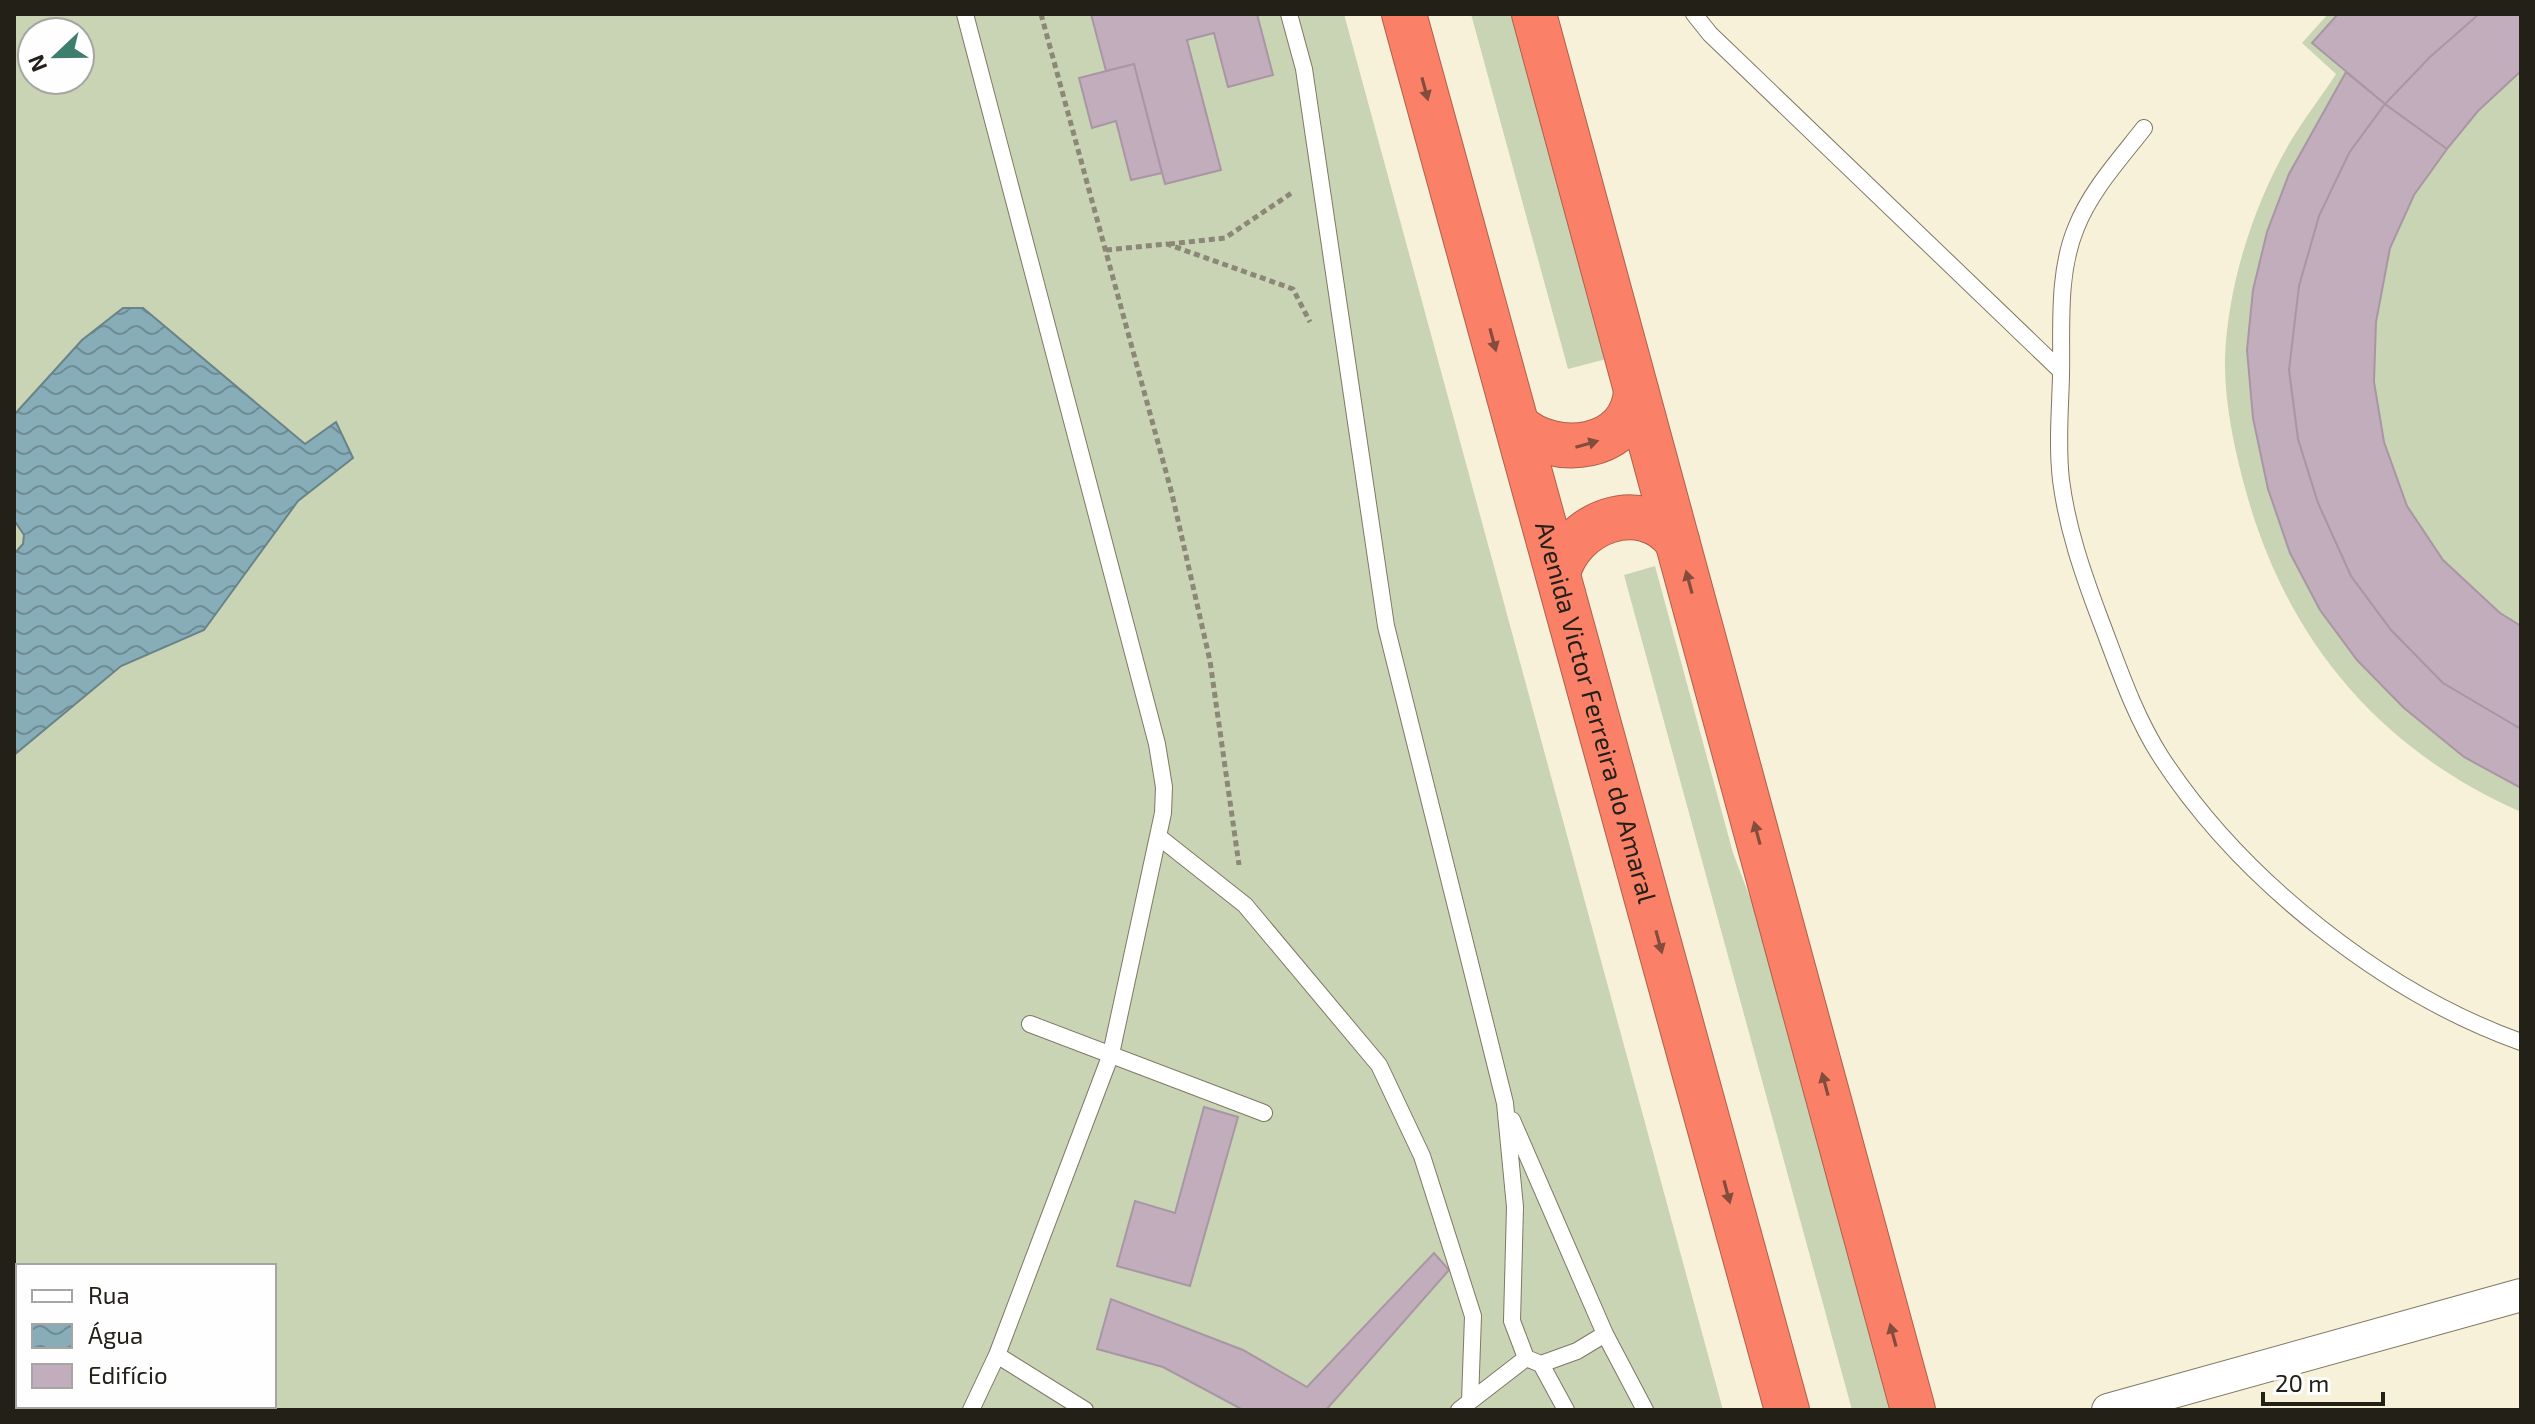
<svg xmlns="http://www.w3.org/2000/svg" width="2535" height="1424" font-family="'Exo 2',sans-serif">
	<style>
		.grass { fill: #c9d4b5; fill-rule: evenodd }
		.water { fill: url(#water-waves); stroke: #698388; stroke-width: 2 }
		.building { fill: #c1adbc; stroke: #a996a4; stroke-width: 2 }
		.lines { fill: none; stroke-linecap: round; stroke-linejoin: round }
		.lane-casing { stroke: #7f7864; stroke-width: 18 }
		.street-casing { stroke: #7f7864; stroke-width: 34 }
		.highway-casing { stroke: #af5f4b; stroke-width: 46 }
		.path { stroke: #8c8777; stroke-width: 5; stroke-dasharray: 6 4; stroke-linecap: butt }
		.lane { stroke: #fff; stroke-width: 16 }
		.street { stroke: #fff; stroke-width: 32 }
		.highway { stroke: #fa8167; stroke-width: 44 }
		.oneway { fill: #844c3c }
		.labels { text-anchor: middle; stroke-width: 6; stroke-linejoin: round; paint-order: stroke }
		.street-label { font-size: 26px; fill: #232018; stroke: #fefefe }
	</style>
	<defs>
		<pattern id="water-waves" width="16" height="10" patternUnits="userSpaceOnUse" patternTransform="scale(2)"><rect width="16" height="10" fill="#87adb8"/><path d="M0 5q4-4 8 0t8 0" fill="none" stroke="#6e8c95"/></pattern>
	</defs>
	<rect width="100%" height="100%" fill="#f8f1da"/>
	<path class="grass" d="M14,14h1330l379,1396h-1709zM32,32h48v48h-48zM18,1266h256v140h-256z
		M1471,14h44l95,344 -42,11z
		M2328,14h193v798c-143,-63 -235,-173 -276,-324 -11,-41 -21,-87 -20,-131 3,-72 28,-151 64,-213 14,-24 32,-47 47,-70l-34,-31z
		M1655,566l78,287 49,129 113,428h-43l-228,-835z"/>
	<path class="water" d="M123,308h20l162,136 31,-22 17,36 -55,43 -94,129 -83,36 -107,89v-201l9,-10 1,-9 -10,-15v-105l68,-75z"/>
	<path class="building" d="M1091,14h166l16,61 -45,12 -14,-54 -27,7 34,130 -56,14 -31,-120 -28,7z
		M2338,14h141l-49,43 -45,47 -73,-61z
		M2479,14h42v57l-43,40 -31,38 -62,-45 45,-47z
		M1134,64l28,109 -31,7 -15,-59 -24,7 -13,-50z
		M2346,72l39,32 -36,49 -30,63 -20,70 -10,84 9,69 20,64 33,73 40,54 52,53 78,46v59l-57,-31 -60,-49 -47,-48 -37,-50 -30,-57 -22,-64 -15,-71 -6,-68 6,-60 14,-58 22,-58z
		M2385,104l62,45 -33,46 -24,53 -14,74 -2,60 10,60 23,64 36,54 57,53 21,13v103l-78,-46 -52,-53 -40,-54 -33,-73 -20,-64 -9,-69 10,-84 20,-70 30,-63z
		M1204,1107l34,10 -48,169 -73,-20 18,-65 40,12z
		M1434,1253l15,17 -123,140h-83l-80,-43 -66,-18 14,-50 132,51 64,37z"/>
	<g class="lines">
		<g class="lane-casing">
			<path id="lane" d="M965,14l192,730 7,43 -1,26 -52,241 -114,301 88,55
				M1289,14l15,55 82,557 119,477 10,104 -3,114 14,37 15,6 36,-13 28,-17
				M1694,14l16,20 351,337
				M2144,128c-24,31 -53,62 -68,100 -19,46 -14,100 -15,149 -1,34 -4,69 0,103 6,48 22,94 39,139 18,47 34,96 61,138 80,123 223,236 360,285
				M1159,837l86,68 134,160 43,91 51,160 -3,85
				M1030,1024l234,89
				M1512,1120l93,214 40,76
				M1541,1364l25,46
				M971,1410l26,-55
				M1459,1410l67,-52"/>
		</g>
		<g class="street-casing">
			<path id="street" d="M2108,1410l413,-115"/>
		</g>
		<g class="highway-casing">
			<g id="highway">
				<path id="s1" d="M1404,14l383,1396"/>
				<path d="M1534,14l379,1396"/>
				<path d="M1517,425c37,35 115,26 119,-34"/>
				<path d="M1558,574c12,-51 83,-80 119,-33"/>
			</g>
		</g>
		<path class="path" d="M1041,14l131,480 38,167 29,204
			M1169,244l56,-6 68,-46
			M1106,250l61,-6 126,45 17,33"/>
		<use href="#lane" class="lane"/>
		<use href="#street" class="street"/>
		<use href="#highway" class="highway"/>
	</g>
	<defs><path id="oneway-solid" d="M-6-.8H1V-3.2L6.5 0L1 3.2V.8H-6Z" transform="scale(2)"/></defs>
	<g class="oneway">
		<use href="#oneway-solid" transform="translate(1425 89) rotate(75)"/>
		<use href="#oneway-solid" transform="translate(1493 340) rotate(75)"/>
		<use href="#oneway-solid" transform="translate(1587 444) rotate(-16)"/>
		<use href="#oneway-solid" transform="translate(1689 582) rotate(-105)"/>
		<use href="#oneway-solid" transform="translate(1757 833) rotate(-105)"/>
		<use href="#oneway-solid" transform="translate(1659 942) rotate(75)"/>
		<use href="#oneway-solid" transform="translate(1825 1084) rotate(-105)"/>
		<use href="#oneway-solid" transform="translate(1727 1192) rotate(75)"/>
		<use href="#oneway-solid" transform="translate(1893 1335) rotate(-105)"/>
	</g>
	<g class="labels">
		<g class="street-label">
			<text dy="9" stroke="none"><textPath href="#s1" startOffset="724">Avenida Victor Ferreira do Amaral</textPath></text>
		</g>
	</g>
	<rect width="2535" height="1424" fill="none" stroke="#232018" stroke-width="32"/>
	<rect x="16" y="1264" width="260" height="144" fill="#fefefe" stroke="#a6a5a2" stroke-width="2"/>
	<rect x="32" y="1290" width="40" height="12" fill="#ffffff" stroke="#a6a5a2" stroke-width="2"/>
	<text x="88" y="1304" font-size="24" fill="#232018">Rua</text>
	<rect x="32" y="1324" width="40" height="24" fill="url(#water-waves)" stroke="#a6a5a2" stroke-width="2"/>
	<text x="88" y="1344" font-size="24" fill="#232018">Água</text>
	<rect x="32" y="1364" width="40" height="24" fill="#c1adbc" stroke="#a6a5a2" stroke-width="2"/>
	<text x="88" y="1384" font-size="24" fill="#232018">Edifício</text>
	<g transform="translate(56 56) rotate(248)"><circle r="38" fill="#fefefe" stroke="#a6a5a2" stroke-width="2"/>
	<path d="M0-6L14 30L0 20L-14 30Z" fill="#3e7e6d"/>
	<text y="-12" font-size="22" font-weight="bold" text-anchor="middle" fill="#232018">N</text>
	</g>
	<path d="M2263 1392v12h120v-12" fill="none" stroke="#232018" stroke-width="4"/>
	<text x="2275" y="1392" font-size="24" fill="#232018" stroke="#fefefe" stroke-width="6" paint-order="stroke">20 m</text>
</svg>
